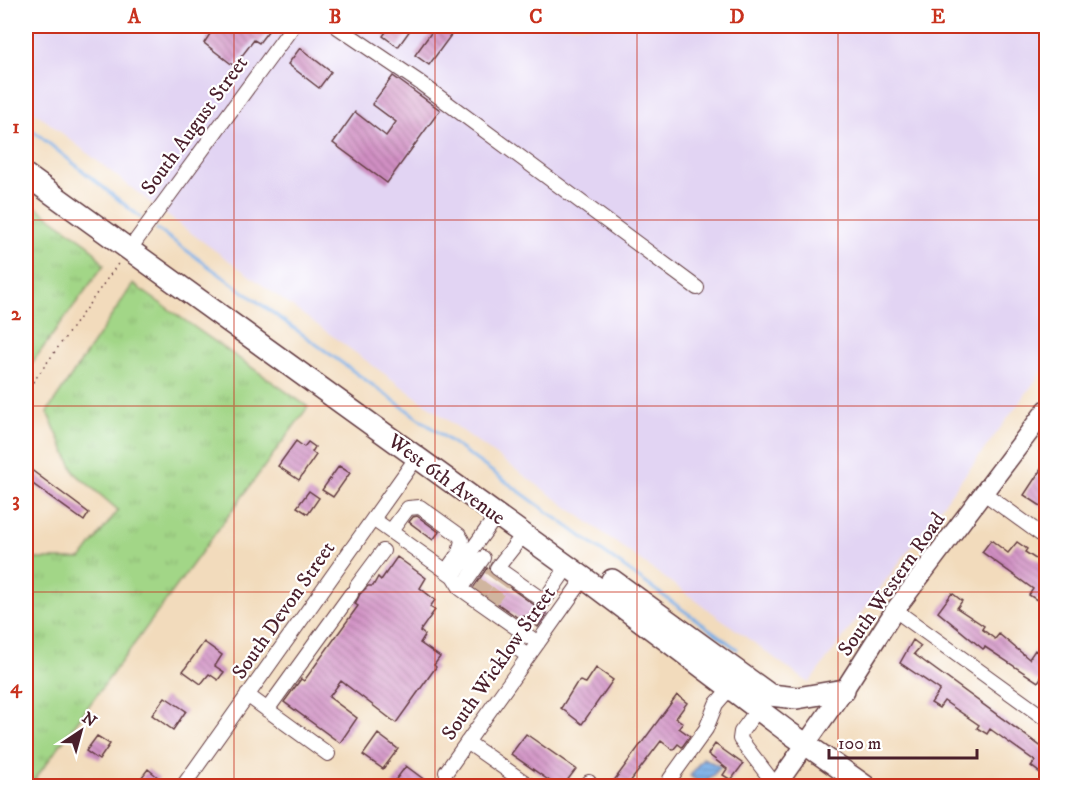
<svg xmlns="http://www.w3.org/2000/svg" width="1072" height="812" font-family="'IM FELL DW Pica',serif">
	<style>
		.built { fill: #e2d4f3 }
		.grass { fill: url(#grass-tufts); stroke: #767a59; stroke-width: 1.5 }
		.water { fill: url(#water-rules); stroke: #626689; stroke-width: 1.5 }
		.lines { fill: none; stroke-linecap: round; stroke-linejoin: round }
		.stream { stroke: #79aee7; stroke-width: 3 }
		.building { fill: url(#building-back-hatch) }
		.minor-tunnel { stroke: #d0b59f; stroke-width: 14; stroke-dasharray: 14 7; stroke-linecap: butt }
		.minor-casing { stroke: #633b41; stroke-width: 16 }
		.major-casing { stroke: #633b41; stroke-width: 21 }
		.highway-casing { stroke: #633b41; stroke-width: 24 }
		.path { stroke: #633b41; stroke-width: 1.5; stroke-dasharray: 1.5 4.5; stroke-linecap: butt }
		.minor { stroke: #fff; stroke-width: 14 }
		.major { stroke: #fff; stroke-width: 18 }
		.highway { stroke: #fff; stroke-width: 21 }
		.grid { fill: none; stroke: #c8321e; stroke-width: 1.5; stroke-opacity: 0.55 }
		.labels { text-anchor: middle; stroke-width: 4.5; stroke-linejoin: round; paint-order: stroke }
		.street-label { font-size: 21px; fill: #4a1f2b; stroke: #fff }
		.neatline { fill: none; stroke: #c8321e; stroke-width: 2 }
		.grid-label { font-size: 20px; text-anchor: middle; font-weight: bold; fill: #c8321e }
	</style>
	<defs>
		<pattern id="grass-tufts" width="24" height="20" patternUnits="userSpaceOnUse" patternTransform="scale(1.5)"><rect width="24" height="20" fill="#a2d687"/><path d="M3 7l-1-3M5 7V3M7 7l1-3M15 17l-1-3M17 17v-4M19 17l1-3" fill="none" stroke="#8db775"/></pattern>
		<pattern id="water-rules" width="6" height="5" patternUnits="userSpaceOnUse" patternTransform="scale(1.5)"><rect width="6" height="5" fill="#79aee7"/><path d="M0 2.5h6" fill="none" stroke="#658dbb"/></pattern>
		<pattern id="building-back-hatch" width="6" height="6" patternUnits="userSpaceOnUse" patternTransform="scale(1.5)"><rect width="6" height="6" fill="#d08fc3"/><path d="M-1 5l2 2M0 0l6 6M5-1l2 2" fill="none" stroke="#ab749f"/></pattern>
	</defs>
	<rect width="100%" height="100%" fill="#fff"/>
	<filter id="ink" filterUnits="userSpaceOnUse"><feTurbulence type="fractalNoise" baseFrequency=".0167" numOctaves="2"/><feDisplacementMap in="SourceGraphic" scale="12" xChannelSelector="R" yChannelSelector="G"/><feConvolveMatrix kernelMatrix="1 2 1 2 8 2 1 2 1" color-interpolation-filters="sRGB"/></filter>
	<filter id="wash" filterUnits="userSpaceOnUse"><feTurbulence type="fractalNoise" baseFrequency=".008" numOctaves="4" result="noise"/><feDisplacementMap in="SourceGraphic" scale="24" xChannelSelector="R" yChannelSelector="G"/><feGaussianBlur stdDeviation="1.35" result="paint"/><feColorMatrix in="noise" values="0 0 0 0 0 0 0 0 0 0 0 0 0 0 0 0 0 1.4 0 .05"/><feComposite in="paint" operator="in"/></filter>
	<g filter="url(#wash)">
		<rect width="100%" height="100%" fill="#f2dbbc"/>
		<path class="built" d="M26,26h1020v341l-237,316 -644,-469 -139,-109z"/>
		<path class="grass" d="M26,200l63,45 15,20 -78,106z
			M133,284l175,123 -278,379h-4v-227h55l37,-49 -43,-37 -28,-61z"/>
		<path class="water" d="M703,758l18,9 -16,16h-5l-10,-7z"/>
		<g class="lines">
			<path class="stream" d="M26,125l114,92
				M157,229l580,420"/>
		</g>
		<g id="blocks">
			<path class="building" d="M199,26h73l-13,17 -5,-3 -20,26 -30,-23 6,-9z
				M390,26h23l-15,21 -15,-11z
				M436,26h10l8,5 -25,34 -14,-10z
				M300,48l31,24 -12,16 -31,-24z
				M393,76l47,34 -53,73 -54,-40 22,-31 31,24 10,-14 -24,-18z
				M296,441l8,6 4,-5 7,5 -3,5 4,3 -17,25 -21,-14z
				M1047,460v50l-23,-15z
				M26,466l63,47 -5,8 -58,-42z
				M339,466l11,7 -17,24 -11,-7z
				M309,491l10,7 -11,16 -11,-7z
				M417,516l22,16 -6,8 -24,-18 4,-5z
				M991,540l17,13 9,-11 10,7 -2,3 20,13 -3,3 5,3v22l-7,9 -11,-7 4,-6 -51,-37z
				M397,557l29,21 -6,10 15,12 -5,7 5,3 -15,21 5,4 -5,8 20,14 -6,8 2,2 -40,56 -55,-42 -12,16 28,21 -17,25 -56,-41 17,-23 3,2 54,-75 -3,-2 5,-10 8,-8h5l5,-9 3,3z
				M487,568l5,7 55,39 -9,13 -14,-11 -3,4 -47,-33z
				M952,593l10,8 -5,7 27,18 -2,3 13,10 4,-5 30,25 6,-9 9,7 -4,6 7,6 -9,13 -53,-35 -2,2 -45,-37z
				M913,640l8,6 -7,8 133,97v27l-16,-12 4,-5 -45,-32 -3,5 -10,-6 2,-3 -35,-24 -5,7 -8,-5 9,-13 -40,-27z
				M204,642l18,13 -7,11 9,6 -6,8 -9,-6 -8,10 -18,-13z
				M596,668l17,12 -31,44 -21,-16 15,-24 4,-3 6,2z
				M677,695l10,8 -11,15 7,5 -4,5 11,8 -8,11 -4,-3 -5,6 -12,-9 -34,45h-17z
				M165,697l21,14 -13,19 -21,-15z
				M378,734l20,15 -15,20 -20,-14z
				M526,734l50,35 -13,17h-6l-46,-32z
				M97,736l13,8 -11,16 -13,-9z
				M715,744l28,20 -12,16 -8,-5 4,-6 -19,-15z
				M406,766l20,15 -4,5h-31z
				M148,769l11,9 -7,8h-17z"/>
		</g>
	</g>
	<g filter="url(#ink)">
		<use href="#blocks" fill-opacity="0" stroke="#633b41" stroke-width="1.5"/>
		<g class="lines">
			<path class="minor-tunnel" d="M478,594l16,-22
				M490,602l15,-21"/>
			<g class="minor-casing">
				<path id="minor" d="M336,26l83,56 278,206
					M129,250l164,-224
					M984,493l62,45
					M497,515l-44,61 8,13 77,54
					M373,519l80,57
					M391,531l17,-23 12,-1 39,28 3,5 -3,13 -8,11
					M523,535l-26,33 47,33 24,-35
					M357,586l26,-35
					M461,589l22,-31
					M895,610l151,109
					M522,631l-7,16 13,9
					M247,695l81,59
					M758,709l-17,23 -1,7 36,47
					M267,710l84,-116
					M467,742l63,44
					M446,772l138,-194
					M183,786l234,-329
					M586,786l3,-4
					M670,786v-7l36,-50 10,-25 14,-16"/>
			</g>
			<g class="major-casing">
				<path id="major" d="M776,786l68,-96 51,-80 151,-200"/>
			</g>
			<g class="highway-casing">
				<path id="highway" d="M26,175l558,403 203,153 78,55
					M612,580l158,115 27,3 47,-8"/>
			</g>
			<path class="path" d="M26,392l94,-131"/>
			<use href="#minor" class="minor"/>
			<use href="#major" class="major"/>
			<use href="#highway" class="highway"/>
		</g>
	</g>
	<path class="grid" d="M234,26v760M435,26v760M637,26v760M838,26v760M26,220h1020M26,406h1020M26,592h1020"/>
	<g class="labels">
		<g class="street-label">
			<text transform="translate(194 125) rotate(-54)" y="7">South August Street</text>
			<text transform="translate(447 479) rotate(36)" y="7">West 6th Avenue</text>
			<text transform="translate(891 584) rotate(-55)" y="7">South Western Road</text>
			<text transform="translate(283 610) rotate(-55)" y="7">South Devon Street</text>
			<text transform="translate(498 663) rotate(-55)" y="7">South Wicklow Street</text>
		</g>
	</g>
	<rect width="1072" height="812" fill="none" stroke="#fff" stroke-width="66"/>
	<g transform="translate(81 731) rotate(36)" stroke="#ffffff" stroke-width="4.5" paint-order="stroke">
	<path d="M0-4.5L10 22L0 15L-10 22Z" fill="#4a1f2b"/>
	<text y="-9" font-size="16" font-weight="bold" text-anchor="middle" fill="#4a1f2b">N</text>
	</g>
	<path d="M829 749v9h148v-9" fill="none" stroke="#4a1f2b" stroke-width="3"/>
	<text x="838" y="749" font-size="18" fill="#4a1f2b" stroke="#ffffff" stroke-width="4.5" paint-order="stroke">100 m</text>
	<rect x="33" y="33" width="1006" height="746" class="neatline"/>
	<g class="grid-label">
		<text x="134" y="23">A</text>
		<text x="335" y="23">B</text>
		<text x="536" y="23">C</text>
		<text x="737" y="23">D</text>
		<text x="938" y="23">E</text>
		<text x="16" y="133">1</text>
		<text x="16" y="320">2</text>
		<text x="16" y="506">3</text>
		<text x="16" y="693">4</text>
	</g>
</svg>
